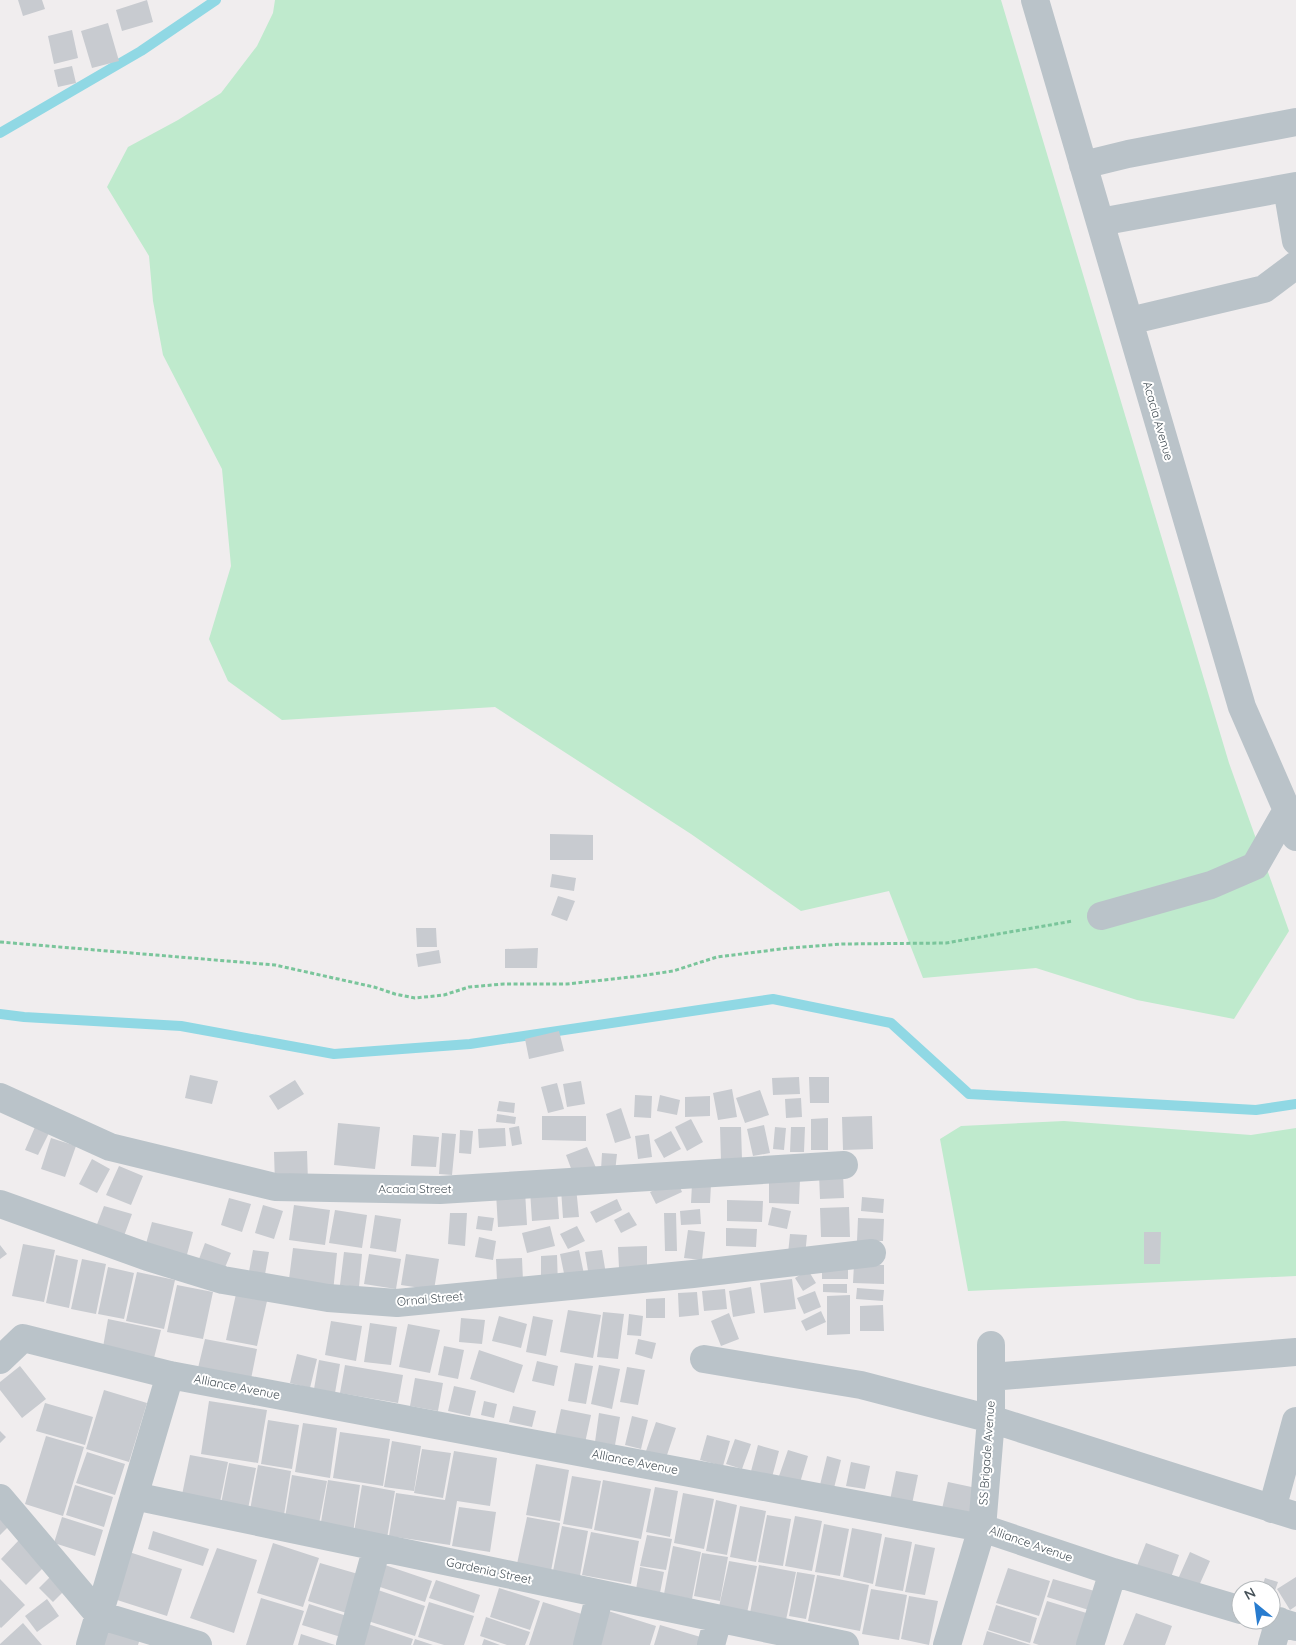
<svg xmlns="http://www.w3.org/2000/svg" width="1296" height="1645" font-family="Quicksand,sans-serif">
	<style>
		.green { fill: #bfeacd }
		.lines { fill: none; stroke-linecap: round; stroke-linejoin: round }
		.stream { stroke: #90d8e4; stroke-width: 10 }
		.building { fill: #c8cbd0 }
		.path { stroke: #7ac59b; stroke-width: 3; stroke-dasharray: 4 2.5; stroke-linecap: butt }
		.minor { stroke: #bac3c9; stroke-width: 28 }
		.labels { text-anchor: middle; stroke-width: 4; stroke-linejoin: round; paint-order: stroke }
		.street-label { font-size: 12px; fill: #475259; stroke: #fff }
	</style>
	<rect width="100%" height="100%" fill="#f0edee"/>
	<path class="green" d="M275,0h726l228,763 60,168 -55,88 -97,-19 -101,-32 -113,10 -34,-87 -88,20 -110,-77 -196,-127 -213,13 -54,-39 -19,-42 22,-73 -9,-97 -59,-114 -10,-54 -4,-45 -42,-69 21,-40 50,-27 43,-27 36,-47 16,-33z
		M1064,1121l187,14 45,-7v148l-328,15 -28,-152 21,-13z"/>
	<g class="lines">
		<path class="stream" d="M0,133l141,-82 75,-51
			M0,1014l24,3 157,9 153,28 136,-10 303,-45 118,24 78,71 287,16 40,-6"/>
	</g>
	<path class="building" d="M18,0h24l3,9 -22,7z
		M147,0l6,22 -31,9 -6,-21z
		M108,23l11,38 -27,7 -11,-37z
		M72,30l6,28 -24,6 -6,-28z
		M72,66l4,17 -18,4 -4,-17z
		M550,834l43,1v25h-43z
		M552,874l24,4 -2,13 -24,-4z
		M558,896l17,5 -8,20 -16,-6z
		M416,928h20l1,19h-20z
		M538,948l-1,20h-32v-19z
		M439,950l2,13 -23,4 -2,-13z
		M559,1031l5,20 -35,8 -4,-20z
		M190,1075l28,6 -6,23 -27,-6z
		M799,1077l1,17 -27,1 -1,-17z
		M809,1077h20v26h-19z
		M295,1080l9,14 -26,16 -9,-14z
		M581,1081l4,23 -18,3 -4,-23z
		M557,1083l7,26 -16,4 -7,-26z
		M732,1089l5,28 -19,3 -5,-27z
		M760,1090l9,25 -24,8 -9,-25z
		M635,1095l17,1 -1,22 -17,-1z
		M660,1095l20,5 -3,15 -20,-4z
		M710,1096v20l-25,1v-20z
		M801,1098l1,19 -16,1 -1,-19z
		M499,1101l16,2 -1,10 -17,-2z
		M621,1108l10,30 -16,5 -9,-29z
		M497,1114l19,3 -1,7 -19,-2z
		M542,1116h44v25l-44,-1z
		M872,1116l1,33 -30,1 -1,-33z
		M828,1118v32h-17v-31z
		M691,1119l12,23 -16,9 -12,-24z
		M338,1123l42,4 -5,42 -41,-4z
		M764,1125l6,28 -17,3 -6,-27z
		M519,1126l3,18 -10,2 -3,-18z
		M35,1127l14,6 -11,22 -13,-5z
		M720,1127h21l1,33 -21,1z
		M775,1127l11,1 -2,22 -11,-1z
		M791,1127h14l-1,25h-14z
		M505,1128l1,18 -27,2 -1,-19z
		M460,1130l13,1 -2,23 -12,-1z
		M671,1131l10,18 -17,9 -10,-18z
		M442,1133l14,1 -4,41 -13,-1z
		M649,1134l3,23 -14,2 -3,-23z
		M413,1135l26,2 -3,30 -25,-1z
		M51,1138l25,8 -11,31 -24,-8z
		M587,1147l10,23 -22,9 -9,-24z
		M307,1151l1,31 -33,2 -1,-32z
		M602,1153l15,1 -2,18 -14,-2z
		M92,1159l18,10 -13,24 -18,-9z
		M119,1166l24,10 -12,29 -25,-10z
		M843,1173l1,25 -24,1 -1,-25z
		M769,1179h31l-1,25 -30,-1z
		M677,1180l5,12 -26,12 -6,-12z
		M692,1184h19l-1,19h-19z
		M576,1187l3,30 -16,1 -2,-29z
		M557,1188l2,31 -27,2 -2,-31z
		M525,1191l2,34 -29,2 -2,-34z
		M862,1197l22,2 -1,14 -22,-2z
		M229,1198l22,6 -9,28 -21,-7z
		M617,1199l5,11 -26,13 -6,-11z
		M727,1200l36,1 -1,21 -35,-1z
		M263,1205l20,6 -9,28 -19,-6z
		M294,1205l36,5 -5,35 -36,-5z
		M104,1206l28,8 -8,22 -28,-9z
		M772,1207l19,4 -4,18 -19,-4z
		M849,1207l1,30h-29l-1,-29z
		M700,1209l1,15 -20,1 -1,-14z
		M335,1210l32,5 -5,33 -33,-5z
		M629,1212l8,13 -16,8 -7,-13z
		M450,1213h17l-2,33 -17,-2z
		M664,1213h12l1,38h-12z
		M375,1215l26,4 -5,33 -26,-4z
		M478,1216l16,2 -2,13 -16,-2z
		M858,1218l26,1 -1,22h-26z
		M152,1222l41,10 -8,30 -41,-11z
		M550,1226l5,20 -28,7 -5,-20z
		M577,1226l8,15 -17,8 -8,-15z
		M726,1228l31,1 -1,18 -30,-1z
		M688,1230l17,2 -3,28 -18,-2z
		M1144,1232h17l-1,32h-16z
		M790,1234l17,1 -2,21 -17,-2z
		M479,1237l17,4 -3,19 -18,-3z
		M205,1243l26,10 -10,24 -25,-10z
		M23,1244l32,6 -11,52 -32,-6z
		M0,1245l7,9 -7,5z
		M647,1246v20l-28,2 -1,-21z
		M293,1248l44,5 -4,39 -45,-5z
		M253,1250l16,2 -5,28 -16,-3z
		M579,1250l6,29 -19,4 -6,-29z
		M602,1250l4,24 -17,3 -4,-25z
		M344,1252l18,2 -3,33 -19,-2z
		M369,1254l32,5 -5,30 -32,-5z
		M406,1254l33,5 -5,31 -33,-5z
		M56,1255l22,5 -9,48 -23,-5z
		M557,1255l1,31h-17v-30z
		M522,1258l1,23h-26l-1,-22z
		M82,1259l24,5 -10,50 -25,-5z
		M854,1264l30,1v19l-31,-1z
		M108,1267l26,6 -10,46 -26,-5z
		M808,1270l8,13 -13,8 -8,-13z
		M822,1270h26v9h-26z
		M137,1272l38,8 -11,49 -38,-8z
		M792,1279l4,30 -32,4 -4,-30z
		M823,1284h24v9l-24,-1z
		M177,1285l36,7 -10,47 -36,-7z
		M751,1287l4,26 -22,4 -4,-26z
		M857,1288l27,2 -1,11 -27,-2z
		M725,1289l2,20 -23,2 -2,-20z
		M815,1291l6,16 -17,7 -7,-16z
		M697,1292l2,23 -20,2 -1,-24z
		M236,1294l31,7 -10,45 -31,-6z
		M850,1295v39l-23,1v-39z
		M665,1298v20h-19v-19z
		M883,1305l1,26h-24v-25z
		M568,1310l33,5 -8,43 -33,-6z
		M821,1311l5,11 -20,9 -5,-10z
		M603,1312l21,2 -6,45 -21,-2z
		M729,1313l10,26 -18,7 -10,-25z
		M629,1314l14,2 -2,20 -14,-1z
		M499,1316l28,8 -6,24 -29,-7z
		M533,1316l20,4 -7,36 -20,-4z
		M461,1318l24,2 -3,24 -23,-2z
		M108,1319l53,11 -7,28 -51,-11z
		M331,1321l31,5 -6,35 -31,-6z
		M370,1323l27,4 -6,38 -27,-3z
		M408,1324l32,6 -10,43 -31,-6z
		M205,1339l52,10 -6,30 -53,-11z
		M638,1339l18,4 -4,16 -17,-5z
		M444,1346l20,4 -6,29 -20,-4z
		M479,1350l44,15 -9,28 -44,-14z
		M297,1354l20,5 -7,29 -20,-5z
		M319,1360l21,4 -5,29 -21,-4z
		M537,1361l21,5 -4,20 -22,-5z
		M575,1363l18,3 -7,38 -18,-3z
		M345,1365l58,10 -5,28 -58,-10z
		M599,1365l21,4 -8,40 -21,-5z
		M20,1366l26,33 -24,19 -22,-28v-8z
		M627,1367l18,3 -7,35 -18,-3z
		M415,1378l28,5 -5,28 -28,-5z
		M454,1386l22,5 -6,25 -22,-5z
		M104,1390l43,13 -18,59 -43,-13z
		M209,1401l58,9 -9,53 -57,-9z
		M484,1401l13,3 -3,14 -13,-3z
		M45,1403l48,14 -8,28 -49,-14z
		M513,1406l23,5 -4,16 -23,-5z
		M561,1409l30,6 -6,28 -30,-7z
		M599,1413l21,4 -5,28 -20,-3z
		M632,1416l16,4 -7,29 -16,-4z
		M268,1420l31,5 -7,44 -31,-5z
		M656,1422l20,6 -10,30 -20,-7z
		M303,1423l34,5 -7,50 -35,-6z
		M0,1431l6,6 -6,6z
		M340,1432l50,7 -7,47 -50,-8z
		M707,1435l23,6 -7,25 -23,-6z
		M46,1436l38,11 -21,69 -38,-12z
		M735,1439l16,5 -9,25 -16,-5z
		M392,1441l29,5 -7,45 -30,-4z
		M758,1445l21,6 -8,30 -21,-6z
		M422,1449l29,4 -8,45 -29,-5z
		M788,1450l20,6 -9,30 -21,-7z
		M454,1451l43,7 -7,48 -33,-5 -7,44 -61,-9 7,-43 49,7z
		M87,1452l38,12 -10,31 -39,-12z
		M190,1455l38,7 -8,40 -38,-7z
		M827,1456l14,4 -7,28 -14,-3z
		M851,1462l19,4 -5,23 -19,-3z
		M229,1463l27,5 -8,41 -27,-5z
		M536,1464l33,6 -9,51 -34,-6z
		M258,1465l33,6 -8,50 -34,-5z
		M896,1471l22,4 -7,34 -22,-4z
		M292,1475l35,6 -9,48 -34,-5z
		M572,1476l29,5 -9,48 -29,-5z
		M328,1480l32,5 -7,48 -33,-5z
		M603,1480l48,9 -10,50 -47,-9z
		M948,1482l33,7 -6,27 -33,-7z
		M75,1485l38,12 -9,30 -38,-12z
		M362,1485l33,6 -8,47 -33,-6z
		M655,1487l23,4 -8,46 -24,-5z
		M683,1493l31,6 -10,50 -30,-6z
		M716,1500l21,5 -10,50 -21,-4z
		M740,1506l26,5 -10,51 -26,-5z
		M459,1507l37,5 -6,40 -38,-6z
		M0,1515l10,10 -10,10z
		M767,1515l24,4 -8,47 -25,-4z
		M795,1516l27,5 -10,50 -27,-5z
		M62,1517l41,13 -8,26 -41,-13z
		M527,1517l33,6 -9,48 -34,-7z
		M824,1524l25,5 -9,47 -25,-4z
		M562,1526l26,5 -8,45 -27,-5z
		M852,1528l30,6 -9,50 -30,-7z
		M153,1531l56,18 -6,17 -55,-17z
		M591,1532l48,9 -8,43 -49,-9z
		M647,1535l25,4 -6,31 -26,-4z
		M885,1537l27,5 -9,49 -28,-5z
		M19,1540l26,26 -19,19 -25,-26z
		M273,1543l46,15 -16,49 -46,-14z
		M1146,1543l33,12 -10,28 -34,-12z
		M915,1544l20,4 -10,47 -20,-3z
		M673,1546l28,6 -9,47 -28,-5z
		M217,1548l40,12 -23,73 -44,-15z
		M129,1552l53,17 -15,47 -53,-17z
		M1190,1552l20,9 -12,27 -20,-9z
		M702,1553l26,4 -8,44 -26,-5z
		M729,1561l28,5 -10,47 -28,-6z
		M320,1563l45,13 -12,39 -45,-14z
		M385,1565l47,16 -7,21 -48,-16z
		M759,1565l37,7 -10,48 -36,-7z
		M640,1567l24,5 -4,21 -24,-4z
		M1008,1568l42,13 -11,35 -43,-13z
		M57,1570l13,15 -17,17 -14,-14z
		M797,1572l18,3 -9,44 -17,-3z
		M817,1575l52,10 -9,46 -52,-10z
		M1296,1577v29l-6,4 -13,-21z
		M1265,1578l13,4 -7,20v-12h-10z
		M0,1579l25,26 -24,23 -1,-1z
		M1053,1579l45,13 -6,19 -45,-14z
		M436,1580l44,15 -6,18 -45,-15z
		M499,1588l41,13 -10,29 -40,-13z
		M871,1589l36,6 -8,45 -37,-6z
		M378,1590l47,16 -10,30 -47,-15z
		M909,1596l29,5 -9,44 -28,-6z
		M261,1598l43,13 -11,34h-47z
		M47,1599l12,17 -22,16 -12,-16z
		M1047,1601l46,14 -10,30h-44l-6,-2z
		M429,1602l45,14 -10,29h-20l-26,-8z
		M543,1602l42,13 -10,30h-46z
		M309,1604l41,13 -6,21 -42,-13z
		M996,1605l41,13 -7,25 -42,-13z
		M605,1610l51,16 -6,19h-55z
		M1136,1613l36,13 -7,19h-42z
		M486,1617l44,15 -5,13h-18l-27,-9z
		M105,1621l37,11 -4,13h-41z
		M23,1623l19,22h-42v-1z
		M368,1624l45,15 -2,6h-50z
		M660,1625l44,13 -3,7h-47z
		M987,1631l44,14h-48z
		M301,1634l34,11h-37z
		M415,1639l18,6h-20z
		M484,1639l16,6h-18z"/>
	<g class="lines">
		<path class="path" d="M0,942l275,23 99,22 21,7 20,4 29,-3 25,-8 35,-3h63l73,-8 33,-5 44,-14 72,-9 53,-4 104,-1 127,-22"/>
		<path class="minor" d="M1035,0l207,707 45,103 9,27
			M1083,165l45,-11 168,-32
			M1287,188l9,53
			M1100,222l196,-36
			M1129,321l135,-32 32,-24
			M1101,916l110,-31 44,-19 32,-56
			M0,1097l110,50 165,40 165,3 404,-25
			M0,1204l148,53 75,23 105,18 69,5 296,-29 179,-21
			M704,1359l157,26 130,34 305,97
			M0,1360l23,-22 147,37 812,153 131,44 128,38
			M991,1377l305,-25
			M134,1496l711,149
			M0,1498l99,117 99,30
			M1272,1509l24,-88
			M1271,1619l25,8
			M90,1645l80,-270
			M350,1645l27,-98
			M587,1645l13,-51
			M711,1645l7,-26
			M947,1645l35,-117 9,-109v-74
			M1090,1645l23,-73
			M1272,1645l7,-24"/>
	</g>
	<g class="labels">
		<g class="street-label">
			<text transform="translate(1158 421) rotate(74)" y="4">Acacia Avenue</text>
			<text x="415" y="1193">Acacia Street</text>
			<text transform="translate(430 1299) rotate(-5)" y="4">Ornai Street</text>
			<text transform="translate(237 1387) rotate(11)" y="4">Alliance Avenue</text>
			<text transform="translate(987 1453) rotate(-86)" y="4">SS Brigade Avenue</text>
			<text transform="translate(635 1462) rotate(11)" y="4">Alliance Avenue</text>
			<text transform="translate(1031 1544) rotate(19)" y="4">Alliance Avenue</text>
			<text transform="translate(489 1571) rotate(12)" y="4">Gardenia Street</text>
		</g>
	</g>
	<g transform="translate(1256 1605) rotate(331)"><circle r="24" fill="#ffffff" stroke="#b5babd"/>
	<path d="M0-4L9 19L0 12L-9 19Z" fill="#287ccf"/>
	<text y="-8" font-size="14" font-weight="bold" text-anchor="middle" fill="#475259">N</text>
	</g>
</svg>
